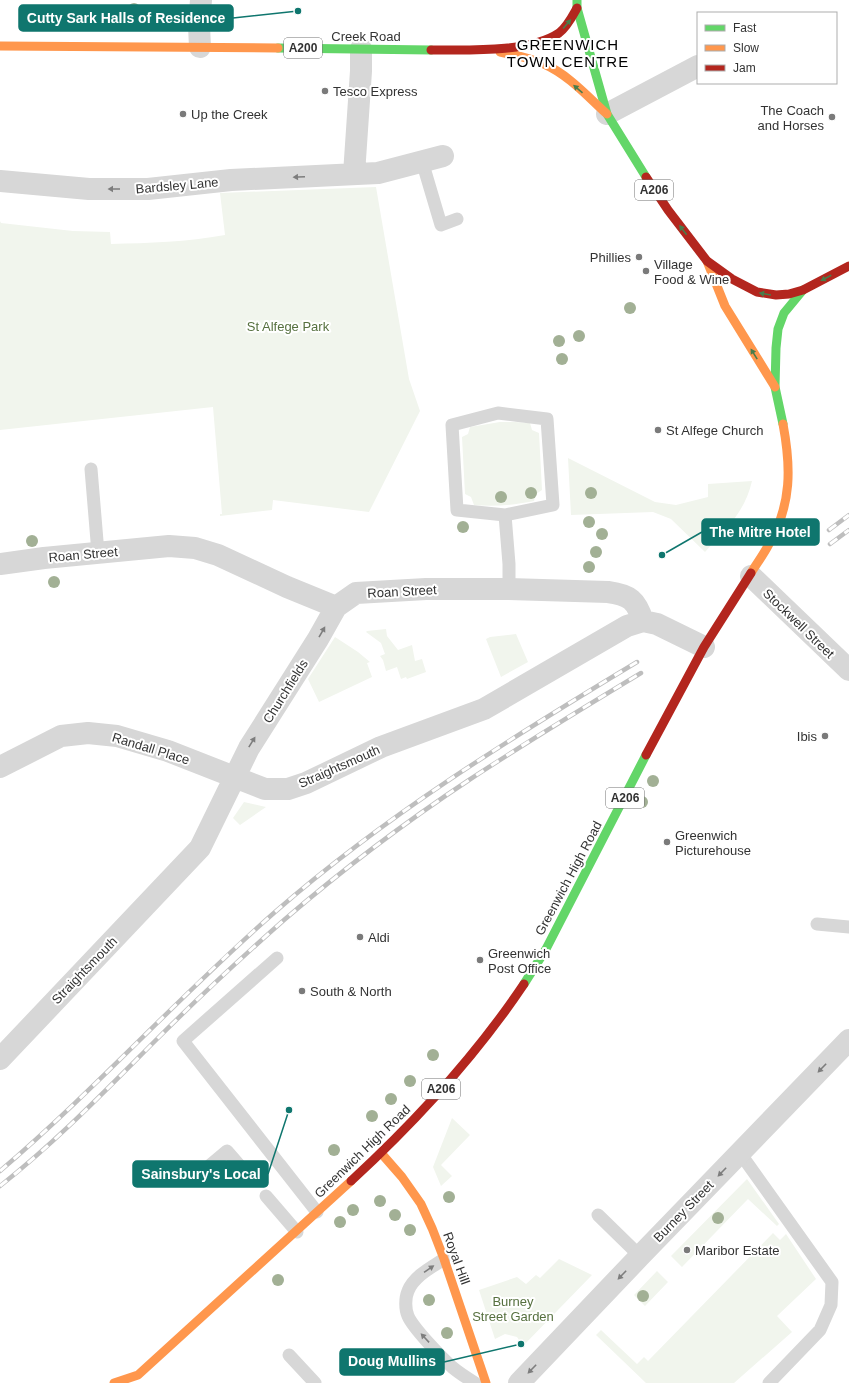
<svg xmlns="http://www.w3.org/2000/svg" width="849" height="1383" font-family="Arial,sans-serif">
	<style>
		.green { fill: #f1f5ed }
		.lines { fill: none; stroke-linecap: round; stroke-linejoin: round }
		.lane { stroke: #d7d7d7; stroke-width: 13 }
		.street { stroke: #d7d7d7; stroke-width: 22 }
		.fast { stroke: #63d668; stroke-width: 9 }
		.slow { stroke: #ff974d; stroke-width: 9 }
		.jam { stroke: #b3261e; stroke-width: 9 }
		.rail-casing { stroke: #bebebe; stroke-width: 4.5 }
		.rail { stroke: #fff; stroke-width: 3; stroke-dasharray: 9; stroke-linecap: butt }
		.tree { fill: #a2b095 }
		.oneway { fill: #497c4b }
		.oneway2 { fill: #7d7d7d }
		.poi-dot { fill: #7a7a7a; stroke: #fff; stroke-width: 1.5 }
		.labels { text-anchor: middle; stroke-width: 4; stroke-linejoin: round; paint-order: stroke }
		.shield { fill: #fff; stroke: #707070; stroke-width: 1 }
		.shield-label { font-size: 12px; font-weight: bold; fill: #333 }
		.street-label { font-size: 13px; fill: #333; stroke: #fff }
		.poi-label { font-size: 13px; fill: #333; stroke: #fff; text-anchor: start }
		.park-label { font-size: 13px; fill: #56703f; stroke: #fff }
		.quarter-label { font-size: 15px; letter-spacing: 1px; fill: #000; stroke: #fff }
		.leader { fill: none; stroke: #0f766e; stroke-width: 1.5 }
		.callout-dot { fill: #0f766e; stroke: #fff; stroke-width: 1.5 }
		.callout { fill: #0f766e; stroke: #0f766e; stroke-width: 1.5 }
		.callout-label { font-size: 14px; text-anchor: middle; font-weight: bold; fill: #fff }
	</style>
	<rect width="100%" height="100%" fill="#fff"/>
	<path class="green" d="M376,187l33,192 11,32 -51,101 -96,-12 -1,10 -52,6v-2h2l-9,-107 -213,23v-209l1,2 72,8 37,1 1,12c38,-1 76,-2 114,-9l-5,-42z
		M500,422h15l15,1 2,7 7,3 3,57 -6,4 -2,7c-20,4 -39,6 -60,4l-3,-8 -6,-3 -3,-57 6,-3 2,-7z
		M568,458l87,44 21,3 32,-8v-13l44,-3c-7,31 -26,48 -47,71l-34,-33 -18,-7 -82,3z
		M386,629l1,7 11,14 14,-5 3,16 7,-2 4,13 -19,7 -1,-2 -5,2 -4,-12 -11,4 -3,-11 -3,-4 5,-2 -4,-11 -15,-11 1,-1z
		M516,634l12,28 -27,15 -15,-38 4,-2z
		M335,637l23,15 12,10 -3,1 5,14 -53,25 -11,-23z
		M244,802l22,5 -26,18 -7,-7z
		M452,1118l18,17 -29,30 11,11 -11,10 -8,-19z
		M747,1179l32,45 -2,2 -29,-27 -66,68 -11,-11z
		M773,1233l7,7 6,-6 30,45 -39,37 15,16 -58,51h-88l-50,-48 5,-5 36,34 7,-7 4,4z
		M559,1259l33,16 -69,71 -6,-9 -12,-3 -10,5 -16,-49 38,-13 9,7 10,-9 4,3z
		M657,1271l11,11 -23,24 -11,-11z"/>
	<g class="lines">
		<path class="lane" d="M422,161l19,64 16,-6
			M91,469l7,84
			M505,515l-48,-5 -5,-85 46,-12 49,6 6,86 -48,10 4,49v25
			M817,924l32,3
			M277,958l-94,83 134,171
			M740,1153l92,129 -1,23 -11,25 -51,53
			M202,1172l25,-21 13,15
			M266,1196l31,36
			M598,1215l42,41
			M444,1259c-12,8 -30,17 -36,32 -3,7 -3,18 0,25 5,12 34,42 44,51 7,6 15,11 23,16
			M289,1355l26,28"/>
		<path class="street" d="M200,47l-1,-21 2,-26
			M607,114l91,-48
			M354,174l7,-103v-22
			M0,181l89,8h59l83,-9 147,-7 65,-17
			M0,564l44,-6 125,-12 26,2 23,7 69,32 49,20
			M751,576l98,94
			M0,767l61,-31 27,-3 29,3 51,15 97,38h23l18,-6 75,-36 103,-38 143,-83 16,-5 14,3 47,23
			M0,1059l200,-211 49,-100 69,-109 18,-32 20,-14 70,-4h83l99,3c22,3 28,8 35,29
			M519,1383l121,-127 209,-216"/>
		<path class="fast" d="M577,0v8l30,106 39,63
			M278,48l153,2
			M783,424l-8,-37 1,-39 2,-19 6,-16 19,-23
			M524,984l22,-35 100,-194"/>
		<path class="slow" d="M0,46l278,2
			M500,52c15,3 30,6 44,12 25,11 44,33 63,50
			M707,261l18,45 50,81
			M751,573c6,-10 13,-19 18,-29 23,-40 22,-77 14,-120
			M381,1153l21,24 19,27 11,24 12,31 42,124
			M114,1383l24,-8 213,-194"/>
		<path class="jam" d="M431,50c35,0 99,3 128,-17 8,-6 13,-16 18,-25
			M646,177l22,33 39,51 25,18 25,13 19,3 13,-1 14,-4 46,-24
			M646,755l58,-108 47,-74
			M351,1181c64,-59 124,-124 173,-197"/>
		<g class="rail-casing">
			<path id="rail" d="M829,530l20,-15
				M830,544l19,-14
				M0,1171c96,-82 180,-176 275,-259 111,-97 236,-174 362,-250
				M0,1186c56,-44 106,-96 157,-147 41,-41 84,-81 127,-119 58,-50 120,-97 185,-140 56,-37 114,-72 172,-107"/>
		</g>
		<use href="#rail" class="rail"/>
	</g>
	<g class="tree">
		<circle cx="134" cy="9" r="6"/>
		<circle cx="630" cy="308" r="6"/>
		<circle cx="579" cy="336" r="6"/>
		<circle cx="559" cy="341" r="6"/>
		<circle cx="562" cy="359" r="6"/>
		<circle cx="531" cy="493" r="6"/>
		<circle cx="591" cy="493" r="6"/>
		<circle cx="501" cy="497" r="6"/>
		<circle cx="589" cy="522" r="6"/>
		<circle cx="463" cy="527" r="6"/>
		<circle cx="602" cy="534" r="6"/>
		<circle cx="32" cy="541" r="6"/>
		<circle cx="596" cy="552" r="6"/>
		<circle cx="589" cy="567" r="6"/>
		<circle cx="54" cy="582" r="6"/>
		<circle cx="653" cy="781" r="6"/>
		<circle cx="642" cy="802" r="6"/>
		<circle cx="433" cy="1055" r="6"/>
		<circle cx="410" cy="1081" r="6"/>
		<circle cx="391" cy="1099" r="6"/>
		<circle cx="372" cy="1116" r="6"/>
		<circle cx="334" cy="1150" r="6"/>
		<circle cx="449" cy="1197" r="6"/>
		<circle cx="380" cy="1201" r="6"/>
		<circle cx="353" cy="1210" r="6"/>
		<circle cx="395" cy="1215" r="6"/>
		<circle cx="718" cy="1218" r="6"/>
		<circle cx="340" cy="1222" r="6"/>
		<circle cx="410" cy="1230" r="6"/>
		<circle cx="278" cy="1280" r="6"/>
		<circle cx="643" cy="1296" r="6"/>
		<circle cx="429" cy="1300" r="6"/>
		<circle cx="447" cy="1333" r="6"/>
	</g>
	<defs><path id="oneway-solid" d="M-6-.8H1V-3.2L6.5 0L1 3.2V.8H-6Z"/></defs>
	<g class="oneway">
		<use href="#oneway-solid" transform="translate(567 24) rotate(-50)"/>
		<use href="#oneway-solid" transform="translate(578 89) rotate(-139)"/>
		<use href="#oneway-solid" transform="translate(683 230) rotate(-127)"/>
		<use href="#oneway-solid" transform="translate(826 278) rotate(152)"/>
		<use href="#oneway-solid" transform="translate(765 294) rotate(-170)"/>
		<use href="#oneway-solid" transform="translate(754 354) rotate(-122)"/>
	</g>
	<g class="oneway2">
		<use href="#oneway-solid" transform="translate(299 177) rotate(177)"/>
		<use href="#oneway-solid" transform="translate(114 189) rotate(-180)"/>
		<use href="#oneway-solid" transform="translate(322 632) rotate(-60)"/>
		<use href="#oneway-solid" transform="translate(252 742) rotate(-58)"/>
		<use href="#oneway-solid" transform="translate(822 1068) rotate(134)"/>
		<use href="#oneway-solid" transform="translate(722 1172) rotate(134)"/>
		<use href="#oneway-solid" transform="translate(429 1269) rotate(-34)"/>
		<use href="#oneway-solid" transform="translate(622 1275) rotate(134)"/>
		<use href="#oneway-solid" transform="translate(425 1338) rotate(-133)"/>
		<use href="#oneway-solid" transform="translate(532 1369) rotate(134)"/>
	</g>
	<g class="poi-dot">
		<circle cx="325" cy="91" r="4"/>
		<circle cx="183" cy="114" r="4"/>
		<circle cx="832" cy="117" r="4"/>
		<circle cx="639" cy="257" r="4"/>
		<circle cx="646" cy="271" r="4"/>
		<circle cx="658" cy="430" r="4"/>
		<circle cx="825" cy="736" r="4"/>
		<circle cx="667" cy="842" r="4"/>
		<circle cx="360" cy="937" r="4"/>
		<circle cx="480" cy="960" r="4"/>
		<circle cx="302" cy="991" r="4"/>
		<circle cx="687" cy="1250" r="4"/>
	</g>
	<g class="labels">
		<g class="shield">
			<rect x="284" y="38" width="38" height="20" rx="3"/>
			<rect x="635" y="180" width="38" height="20" rx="3"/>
			<rect x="606" y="788" width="38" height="20" rx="3"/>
			<rect x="422" y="1079" width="38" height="20" rx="3"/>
		</g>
		<g class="shield-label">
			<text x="303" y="52">A200</text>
			<text x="654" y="194">A206</text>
			<text x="625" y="802">A206</text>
			<text x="441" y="1093">A206</text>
		</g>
		<g class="street-label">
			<text x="366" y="41">Creek Road</text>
			<text transform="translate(177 185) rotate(-5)" y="5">Bardsley Lane</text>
			<text transform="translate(83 554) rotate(-5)" y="5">Roan Street</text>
			<text transform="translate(402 591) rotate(-3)" y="5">Roan Street</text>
			<text transform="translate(799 623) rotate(44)" y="5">Stockwell Street</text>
			<text transform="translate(285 691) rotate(-58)" y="5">Churchfields</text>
			<text transform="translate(151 748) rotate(17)" y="5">Randall Place</text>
			<text transform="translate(339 766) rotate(-24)" y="5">Straightsmouth</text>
			<text transform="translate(568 878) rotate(-62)" y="5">Greenwich High Road</text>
			<text transform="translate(84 970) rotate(-46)" y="5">Straightsmouth</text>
			<text transform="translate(362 1151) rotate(-44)" y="5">Greenwich High Road</text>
			<text transform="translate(683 1211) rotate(-46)" y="5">Burney Street</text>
			<text transform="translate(457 1258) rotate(70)" y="5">Royal Hill</text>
		</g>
		<g class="poi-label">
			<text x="333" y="96">Tesco Express</text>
			<text x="824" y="115" text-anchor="end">The Coach<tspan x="824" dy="15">and Horses</tspan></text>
			<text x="191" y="119">Up the Creek</text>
			<text x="631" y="262" text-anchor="end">Phillies</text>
			<text x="654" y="269">Village<tspan x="654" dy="15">Food &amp; Wine</tspan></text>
			<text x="666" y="435">St Alfege Church</text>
			<text x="817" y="741" text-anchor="end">Ibis</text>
			<text x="675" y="840">Greenwich<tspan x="675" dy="15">Picturehouse</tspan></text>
			<text x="368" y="942">Aldi</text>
			<text x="488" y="958">Greenwich<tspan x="488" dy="15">Post Office</tspan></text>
			<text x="310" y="996">South &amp; North</text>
			<text x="695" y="1255">Maribor Estate</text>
		</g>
		<g class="park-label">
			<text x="288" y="331">St Alfege Park</text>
			<text x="513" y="1306">Burney<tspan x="513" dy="15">Street Garden</tspan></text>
		</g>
		<g class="quarter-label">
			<text x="568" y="50">GREENWICH<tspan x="568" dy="17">TOWN CENTRE</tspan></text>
		</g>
	</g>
	<path class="leader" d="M298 11L233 18M662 555L702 532M289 1110L268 1174M521 1344L444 1362"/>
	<g class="callout-dot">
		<circle cx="298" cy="11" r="4"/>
		<circle cx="662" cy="555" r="4"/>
		<circle cx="289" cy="1110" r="4"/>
		<circle cx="521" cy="1344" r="4"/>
	</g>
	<g class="callout">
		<rect x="19" y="5" width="214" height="26" rx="4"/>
		<rect x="702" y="519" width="117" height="26" rx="4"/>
		<rect x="133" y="1161" width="135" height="26" rx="4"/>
		<rect x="340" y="1349" width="104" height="26" rx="4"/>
	</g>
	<g class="callout-label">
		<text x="126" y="23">Cutty Sark Halls of Residence</text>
		<text x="760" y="537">The Mitre Hotel</text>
		<text x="201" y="1179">Sainsbury's Local</text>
		<text x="392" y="1366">Doug Mullins</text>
	</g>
	<rect x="697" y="12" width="140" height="72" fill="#ffffff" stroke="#adadad"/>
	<rect x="705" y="25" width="20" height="6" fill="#63d668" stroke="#adadad"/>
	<text x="733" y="32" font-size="12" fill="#333333">Fast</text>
	<rect x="705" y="45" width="20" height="6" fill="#ff974d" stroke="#adadad"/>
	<text x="733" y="52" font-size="12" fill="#333333">Slow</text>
	<rect x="705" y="65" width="20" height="6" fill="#b3261e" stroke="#adadad"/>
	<text x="733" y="72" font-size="12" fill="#333333">Jam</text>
</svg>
